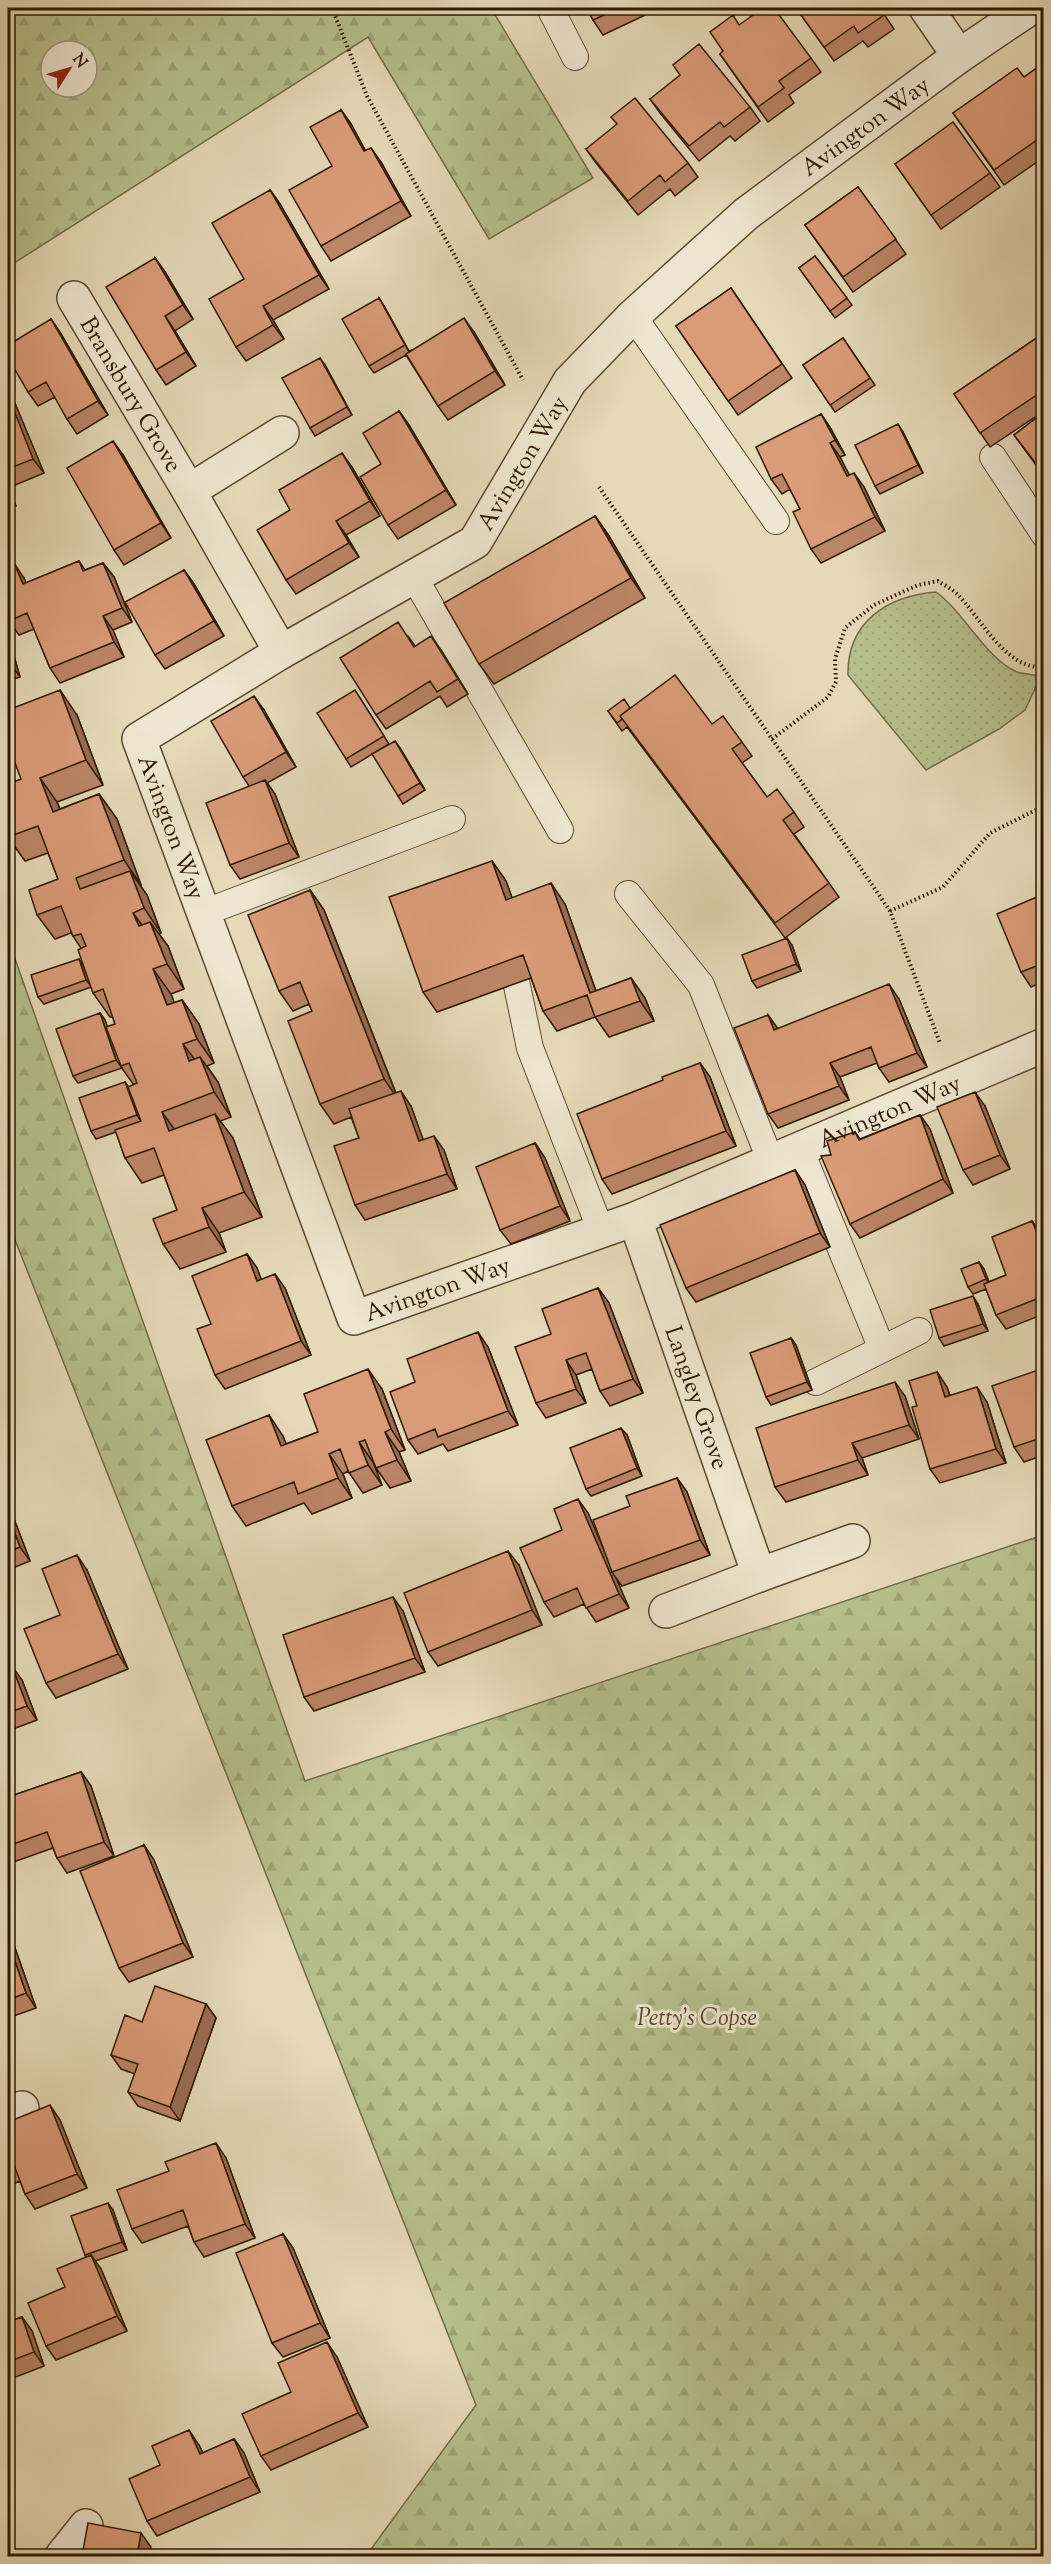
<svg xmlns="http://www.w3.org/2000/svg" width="1051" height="2564" font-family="'Sorts Mill Goudy',serif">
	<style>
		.forest { fill: url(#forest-firs); stroke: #726c48; stroke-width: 1.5; fill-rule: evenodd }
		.park { fill: url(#park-dots); stroke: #726c48; stroke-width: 1.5 }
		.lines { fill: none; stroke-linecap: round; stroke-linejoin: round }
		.lane-casing { stroke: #5c492f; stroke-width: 28 }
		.street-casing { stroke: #5c492f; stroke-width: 36 }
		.path { stroke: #2f1902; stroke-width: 4; stroke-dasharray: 1.5 3; stroke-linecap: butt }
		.lane { stroke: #eee6d0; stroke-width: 26 }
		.street { stroke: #eee6d0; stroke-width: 33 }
		.wall { fill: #bb8567; stroke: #2f1902; stroke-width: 1.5 }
		.shaded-wall { fill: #996c54; stroke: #2f1902; stroke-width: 1.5 }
		.building { fill: #da9b78; stroke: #2f1902; stroke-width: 1.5 }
		.labels { text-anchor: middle; stroke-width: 6; stroke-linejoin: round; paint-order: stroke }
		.street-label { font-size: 24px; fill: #2f1902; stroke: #eee6d0 }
		.park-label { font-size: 24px; font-style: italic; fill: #584b2c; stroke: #eee6d0 }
	</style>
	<defs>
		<pattern id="forest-firs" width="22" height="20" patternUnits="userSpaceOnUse" patternTransform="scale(1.5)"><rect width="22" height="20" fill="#b6bf8d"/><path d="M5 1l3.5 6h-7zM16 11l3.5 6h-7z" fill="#9da478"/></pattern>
		<pattern id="park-dots" width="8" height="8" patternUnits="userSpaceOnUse" patternTransform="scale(1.5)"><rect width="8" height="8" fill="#b6bf8d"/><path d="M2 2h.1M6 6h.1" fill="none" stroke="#9da478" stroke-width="1.8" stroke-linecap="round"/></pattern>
	</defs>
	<rect width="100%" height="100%" fill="#e5d9b7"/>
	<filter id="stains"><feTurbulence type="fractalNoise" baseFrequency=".00333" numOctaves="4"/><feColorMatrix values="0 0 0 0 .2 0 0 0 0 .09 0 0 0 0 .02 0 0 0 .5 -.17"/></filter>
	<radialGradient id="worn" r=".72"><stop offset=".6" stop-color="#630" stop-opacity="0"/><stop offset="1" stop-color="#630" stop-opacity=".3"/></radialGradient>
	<path class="forest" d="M8,8h483l102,170 -104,61 -121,-202 -360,230zM51,51h36v36h-36z
		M8,939l297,842 738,-246v1021h-677l110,-151 -468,-1183z"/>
	<path class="park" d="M936,592c27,19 51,68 81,80 7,2 16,3 24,4l-16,34 -26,19 -73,41 -78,-95c-1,-53 39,-79 88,-83z"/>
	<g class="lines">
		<g class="lane-casing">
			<path id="lane" d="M550,8l25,49
				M633,316l143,205
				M993,457l51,77
				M414,577l146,253
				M628,894l73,91 70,177
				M203,913l249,-94
				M516,981l14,67 71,183
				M800,1149l82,200
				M816,1382l103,-51"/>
		</g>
		<g class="street-casing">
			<g id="street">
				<path d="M926,8l33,48"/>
				<path id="s1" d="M1030,8l-71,48 -213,158 -113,102 -63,65 -95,161 -194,110 -142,87 215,579 281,-99 409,-174"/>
				<path id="s2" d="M74,298l115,193 92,161"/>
				<path d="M189,491l93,-58"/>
				<path id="s3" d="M635,1219l124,356 94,-34"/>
				<path d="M666,1611l93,-36"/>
				<path d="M8,2114l14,-6"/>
				<path d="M62,2556l24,-30"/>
			</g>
		</g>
		<path class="path" d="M332,8l35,88 156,284
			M599,487l291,424 50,132
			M772,739l56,-42 8,-15 -1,-23 10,-31 29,-23 44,-20 20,-4c6,4 14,8 19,13 23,22 48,76 87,73
			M890,911l53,-24 47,-54 54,-27"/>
		<use href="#lane" class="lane"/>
		<use href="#street" class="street"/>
	</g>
	<path class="wall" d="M587,8h73l-57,27 -10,-15z
		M796,8h84l14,21 -26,18 -5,-6 -29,20z
		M739,25l72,33 10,14 -32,23 5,8 -26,19 -48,-68 3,-3z
		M1044,63v94l-40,28 -51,-72 71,-36z
		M650,99l100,8 10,14 -25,20 -5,-5 -31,25 -39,-48z
		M341,110l10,14 14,27 16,11 30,54 -80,45 -10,-15z
		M586,149l102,14 10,14 -23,19 -5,-7 -32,26 -42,-52z
		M895,164l95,9 10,14 -59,42z
		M858,187l48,67 -53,38 -48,-67z
		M270,190l10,14 49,85 -56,31 11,19 -38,22 -10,-14 8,-68z
		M815,256l37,49 -17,13 -36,-50z
		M155,258l10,14 28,47 -18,12 21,35 -30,19 -10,-15z
		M731,288l61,90 -54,37 -62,-89z
		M379,298l5,8 25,45 65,-19 31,53 -57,35 -10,-14 -32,-51 -32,18 -5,-7z
		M51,319l10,15 47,81 -31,19 -10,-15 -12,-22 -17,9 -10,-14z
		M1044,333v78l-54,36 -36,-53z
		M843,338l32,47 -40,27 -32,-47z
		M325,365l27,50 -37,21 -5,-8z
		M8,392l6,9 30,72 -36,15 8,18 -8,3z
		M399,411l10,14 47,80 -58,34 -10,-14 -7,-61z
		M1044,412v64l-30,-41z
		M821,414l10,15 14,26 -5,2 9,18 15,12 21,44 -64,32 -10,-14 -11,-40 -10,-20 -8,5 -11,-15z
		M903,432l20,41 -43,21 -5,-8z
		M123,455l48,83 -47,27 -10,-15z
		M352,467l28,49 -34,19 13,22 -63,37 -10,-14 4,-70z
		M595,516l14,20 36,62 -151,86 -15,-20z
		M79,561l6,9 18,-7 11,14 18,45 -19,8 11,27 -64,26 -10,-15 -16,-39 -15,6 -10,-14 15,-43 2,5z
		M184,570l10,14 30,52 -59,33 -10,-14z
		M8,635l12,42 -12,4z
		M408,636l7,10 26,4 27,44 -21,13 -7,-11 -54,33 -10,-14z
		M360,698l29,46 -38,23 -5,-8z
		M630,708l82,16 30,18 10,14 -10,7 25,34 27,15 10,15 -10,7 45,63 -54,41 -158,-211 -5,4 -14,-20z
		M264,710l32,57 -29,16 8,11 24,63 -59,22 -10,-14 19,-79 -6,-9z
		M77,715l26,70 -46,17 3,7 39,-15 18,25 24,66h-1l7,10 14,38 -2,1 9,12 16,43 -13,5 3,9 8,-3 17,24 15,39 -7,3 11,16 13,35 -11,4 13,17 29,79 -43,16 7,19 -46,17 -17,-25 14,-34 -13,-35 -22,8 -17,-25 -9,-26 -20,7 -5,-8 34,-49 4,6 5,-3 -13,-18 1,1 -44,15 -5,-7 27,-63 5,7 2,7 8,-3 -2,-7h-3l-17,-24 -2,-6 -47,17 -6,-7 45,-32 -2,-17 -10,-15 -16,6 -18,-24 21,-36 -10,-26 -23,8 -17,-24 13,-58z
		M400,748l25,42 -22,14 -5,-8z
		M492,861l14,20 6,17 53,6 31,87 35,-13 14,20 9,23 -45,16 -14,-20 -38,14 -14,-20 -12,-33 -94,34 -14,-20z
		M310,890l14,20 72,183 15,13 12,34 21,10 13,39 -92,31 -10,-15 4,-67 -8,-21 -17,7 -14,-20 -8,-93 -3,-7 -16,7 -14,-20z
		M1044,894v87l-13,6 -10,-15z
		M792,945l9,26 -44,17 -5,-7z
		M899,999l28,68 -38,15 -10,-14 -2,-5 -37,14 9,23 -71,28 -10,-14v-99l10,14z
		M700,1063l10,14 26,69 -124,48 -10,-15 61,-99z
		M985,1106l25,63 -37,16 -10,-15z
		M920,1115l10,14 23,64 -93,45 -10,-14 -19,-69 24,-23 5,7z
		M535,1143l10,15 25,63 -59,23 -11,-14z
		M795,1170l10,15 25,62 -134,55 -10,-14z
		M1032,1221l12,17v76l-38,15 -10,-14 -10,-26 -13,5 -5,-7 11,-25 5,7 5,13 17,-7z
		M247,1254l10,14 4,12 24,8 26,67 -86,34 -10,-14 -4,-51z
		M598,1288l11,15 34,90 -33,13 -10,-15 -8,-22 -16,6 10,28 -40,15 -10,-15 15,-69z
		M978,1304l10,27 -44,15 -5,-8z
		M791,1338l5,7 16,45 -41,15 -5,-8z
		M488,1347l30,78 -70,26 -5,-7 -25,10 -10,-14 7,-58z
		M1044,1368v87l-20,7 -10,-15z
		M937,1372l10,15 3,8 37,7 19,61 -66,20 -10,-14 -13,-63z
		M382,1389l23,61 -6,2 12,29 -21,7 -14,-20 -3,-6 9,23 -19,8 -15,-22 -5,3 9,24 -40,16 -8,-11 -58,23 -14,-20 51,-70 3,8 32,-12z
		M905,1396l14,43 -57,19 6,17 -82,27 -11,-15z
		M627,1435l15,41 -51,20 -5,-7z
		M677,1478l10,14 23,63 -88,31 -6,-8 13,30 -33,14 -12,-18 -30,13 -10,-15 18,-72 26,-17 15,35 27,-42z
		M8,1503l22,58 -22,9z
		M519,1565l23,60 -104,41 -10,-14z
		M87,1570l41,99 -72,29 -10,-15 14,-68z
		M403,1611l22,61 -111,39 -10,-14z
		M8,1667l14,13 15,40 -29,11z
		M81,1772l10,14 23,70 -47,17 -10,-15 -4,-10 -45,16v-67z
		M144,1845l10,15 39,97 -64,25 -10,-14z
		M8,1936l6,9 22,63 -28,10z
		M206,2004l10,14 -36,103 -42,-15 -10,-14 7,-18 -14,-5 -10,-14 31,-33z
		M60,2120l27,68 -52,21 -10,-15 -5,-13 -12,5v-64z
		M226,2158l29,80 -51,19 -10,-15 -6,-16 -46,17 -10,-14z
		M113,2210l14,40 -32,11 6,8 26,62 -71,29 -10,-14 19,-59 21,-30 -1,-2z
		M283,2234l10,14 37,90 -47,19 -11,-14z
		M22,2317l10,14 12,35 -36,14v-58z
		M337,2357l31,70 -97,43 -10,-14 30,-64z
		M234,2439l10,14 16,39 -103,44 -10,-15 13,-56 39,-20 4,8z"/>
	<path class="shaded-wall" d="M341,110l10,14 23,42 -10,-15z
		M371,148l10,14 30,54 -10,-15z
		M270,190l10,14 49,85 -10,-14z
		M155,258l10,14 28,47 -10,-14z
		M379,298l5,8 26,47 -5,-8z
		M263,306l10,14 11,19 -11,-14z
		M165,316l10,15 21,35 -10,-14z
		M464,318l10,14 31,53 -10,-14z
		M51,319l10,15 47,81 -10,-14z
		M320,358l5,7 27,50 -5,-8z
		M8,392l6,9 30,72 -11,-14 -25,-64z
		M399,411l10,14 47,80 -10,-15z
		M821,414l10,15 14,26 -10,-15z
		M898,424l5,8 20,41 -5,-8z
		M113,441l10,14 48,83 -10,-15z
		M830,443l10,14 17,33 -10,-14z
		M342,453l10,14 28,49 -10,-15z
		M854,473l10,14 21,44 -10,-14z
		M8,486v2l8,18 -8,-12z
		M595,516l14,20 36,62 -14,-20z
		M336,521l10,14 13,22 -10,-14z
		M14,563l10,15 9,20 -10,-14z
		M103,563l11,14 18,45 -10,-14z
		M184,570l10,14 30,52 -10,-15z
		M103,616l10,14 11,27 -10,-15z
		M8,635l12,42 -10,-14 -2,-10z
		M431,636l10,14 27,44 -10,-15z
		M60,690l17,25 26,70 -17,-25z
		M254,696l10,14 32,57 -10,-15z
		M395,741l5,7 25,42 -5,-7z
		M40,778l17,24 13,35 -17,-25z
		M265,780l10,14 24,63 -10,-14z
		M99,794l18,25 24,66 -17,-25z
		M492,861l14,20 14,39 -14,-20z
		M130,871l17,24 14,38 -17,-25z
		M551,883l14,21 39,110 -14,-21z
		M310,890l14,20 74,189 -14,-20z
		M133,913l18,24 -12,-11z
		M150,922l18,24 16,43 -17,-25z
		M787,938l5,7 9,26 -5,-7z
		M79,959l5,8 8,20 -6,-7z
		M153,969l18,25 14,36 -18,-25z
		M631,978l14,20 9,23 -14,-20z
		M889,984l10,15 28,68 -10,-14z
		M182,1000l17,24 15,39 -17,-24z
		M100,1013l5,7 17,48 -6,-8z
		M768,1015l10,14 -4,1z
		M183,1044l18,24 -12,-7z
		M200,1057l18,25 13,35 -17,-25z
		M700,1063l10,14 26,69 -10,-15z
		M830,1063l10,14 9,23 -10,-14z
		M125,1082l5,8 12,33 -5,-8z
		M401,1091l10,15 18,50 -10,-15z
		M975,1092l10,14 25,63 -10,-14z
		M162,1112l17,24 -10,-5z
		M215,1114l18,24 29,79 -18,-25z
		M920,1115l10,14 23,64 -10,-14z
		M434,1136l10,14 13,39 -10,-15z
		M535,1143l10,15 25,63 -10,-15z
		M795,1170l10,15 25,62 -10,-14z
		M202,1208l17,25 7,19 -17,-25z
		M1032,1221l12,17v11z
		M247,1254l10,14 10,27 -10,-14z
		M979,1262l5,7 7,18 -5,-8z
		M275,1274l10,14 26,67 -10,-14z
		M598,1288l11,15 34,90 -10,-14z
		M973,1296l5,8 10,27 -5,-7z
		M478,1332l10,15 30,78 -10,-14z
		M791,1338l5,7 16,45 -5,-8z
		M566,1360l10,15 10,28 -10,-14z
		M368,1369l14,20 23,61 -14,-21z
		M937,1372l10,15 8,24 -10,-14z
		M895,1382l10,14 14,43 -10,-14z
		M977,1387l10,15 19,61 -10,-14z
		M269,1415l14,21 12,30 -14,-20z
		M621,1428l6,7 15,41 -5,-8z
		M385,1432l14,20 12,29 -14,-21z
		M359,1442l14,20 9,23 -14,-20z
		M852,1443l10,15 6,17 -10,-15z
		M329,1454l14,20 9,24 -14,-20z
		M677,1478l10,14 23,63 -10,-15z
		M578,1499l10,14 25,58 -1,1 4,6 13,30 -10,-14z
		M8,1503l22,58 -10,-14 -12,-32z
		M508,1551l11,14 23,60 -10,-15z
		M77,1555l10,15 41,99 -10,-15z
		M393,1597l10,14 22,61 -10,-14z
		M12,1666l10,14 15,40 -10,-14z
		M81,1772l10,14 23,70 -10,-14z
		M144,1845l10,15 39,97 -10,-14z
		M8,1936l6,9 22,63 -10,-15 -18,-52z
		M206,2004l10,14 -36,103 -10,-14z
		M50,2105l10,15 27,68 -10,-14z
		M216,2143l10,15 29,80 -10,-14z
		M108,2203l5,7 14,40 -5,-8z
		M283,2234l10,14 37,90 -10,-15z
		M91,2255l10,14 26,62 -10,-15z
		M22,2317l10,14 12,35 -10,-14z
		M327,2342l10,15 31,70 -10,-14z
		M189,2430l10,15 11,23 -10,-14z
		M234,2439l10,14 16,39 -10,-15z
		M141,2533l10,14 -2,9h-12z"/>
	<path class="building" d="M587,8h33l-27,12z
		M763,8h11l37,50 -32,23 5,7 -26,19 -38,-53 3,-3 -13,-19 23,-17 6,10z
		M796,8h83l5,7 -26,18 -4,-7 -30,21z
		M699,44l51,63 -26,20 -4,-5 -31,24 -39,-47 30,-24 -7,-10z
		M1044,63v72l-50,35 -41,-57 64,-45 7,9z
		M635,98l53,65 -23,19 -5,-7 -32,26 -42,-52 31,-25 -6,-7z
		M341,110l23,41 7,-3 30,53 -80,45 -32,-56 43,-24 -22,-39z
		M953,122l37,51 -59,42 -36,-51z
		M858,187l38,52 -53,38 -38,-52z
		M270,190l49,85 -56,31 10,19 -37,22 -27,-48 35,-20 -32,-56z
		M815,256l32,42 -17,13 -31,-43z
		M155,258l28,47 -18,11 21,36 -30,18 -50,-83z
		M731,288l51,76 -54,37 -52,-75z
		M379,298l26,47 -36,21 -27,-47z
		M464,318l31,53 -57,35 -32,-52z
		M51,319l47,82 -31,18 -21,-37 -18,10 -20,-34v-13z
		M1044,333v57l-64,43 -26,-39z
		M843,338l27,40 -40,27 -27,-40z
		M320,358l27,49 -37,21 -28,-50z
		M8,395l25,64 -25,10z
		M399,411l47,79 -58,35 -28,-48 21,-13 -18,-31z
		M1044,412v62l-30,-39z
		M821,414l14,26 -5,3 17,33 7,-3 21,44 -64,32 -18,-37 7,-3 -18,-35 -11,5 -15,-32z
		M898,424l20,41 -43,21 -20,-41z
		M113,441l48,82 -47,27 -47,-82z
		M342,453l28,48 -34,20 13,22 -63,37 -29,-50 33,-20 -11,-20z
		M595,516l36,62 -152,86 -35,-61z
		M79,561l4,10 20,-8 19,45 -19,8 11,26 -64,26 -23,-55 -18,8 -1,-3v-52l6,-3 9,21z
		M184,570l30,51 -59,34 -30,-53z
		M398,622l16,25 17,-11 27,43 -21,13 -7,-11 -54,34 -36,-57z
		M8,653l2,10 -2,1z
		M675,675l37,49 11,-8 19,26 -10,7 35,48 10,-8 17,23 -11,8 46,63 -54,40 -155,-207z
		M60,690l26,70 -46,18 13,34 46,-18 25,66 -48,18 4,11 50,-18 14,37 -11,5 6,13 11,-4 17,42 -14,5 14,36 15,-5 15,39 -14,5 6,17 11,-4 14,35 -52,20 7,19 46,-17 29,78 -42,16 7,19 -46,17 -10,-25 24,-9 -23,-62 -29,10 -10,-28 26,-9 -13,-34 9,-4 -8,-20 -8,3 -15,-39 9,-3 -12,-35 -10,4 -15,-43 8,-4 -5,-12 -8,2 -12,-30 -24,9 -8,-25 29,-11 -20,-53 -30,11v-53l13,-5 -13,-35v-34z
		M355,690l29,46 -38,23 -29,-46z
		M254,696l32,56 -43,25 -32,-56z
		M624,699l6,9 -10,8 2,3 -5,4 -9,-12z
		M395,741l25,42 -22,13 -26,-42z
		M265,780l24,63 -59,22 -24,-62z
		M492,861l14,39 45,-17 39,110 41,-15 9,23 -45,16 -8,-22 -44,16 -20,-56 -100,37 -34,-95z
		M310,890l74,189 -64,25 -32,-83 24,-10 -12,-29 -21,9 -31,-76z
		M1044,894v69l-23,9 -24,-58z
		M787,938l9,26 -44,17 -10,-26z
		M79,959l7,21 -48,17 -7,-22z
		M889,984l28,69 -38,15 -8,-21 -41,16 9,23 -71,28 -34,-86 34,-13 6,15z
		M100,1013l16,47 -43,16 -17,-47z
		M700,1063l26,68 -124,48 -25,-65 86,-34 -1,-3z
		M125,1082l12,33 -46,16 -12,-33z
		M401,1091l18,50 15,-5 13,38 -92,31 -21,-59 25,-8 -10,-29z
		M975,1092l25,63 -37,15 -26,-63z
		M920,1115l23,64 -93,45 -29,-68 10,-1 -4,-14 28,-9 4,8z
		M535,1143l25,63 -60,24 -24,-63z
		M795,1170l25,63 -134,55 -26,-63z
		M1032,1221l12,28v47l-48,19 -12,-31 22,-9 -14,-38z
		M247,1254l10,27 18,-7 26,67 -86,34 -18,-46 14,-5 -19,-48z
		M979,1262l7,17 -18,8 -7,-18z
		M598,1288l35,91 -33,12 -14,-38 -20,7 10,29 -40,14 -21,-56 36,-13 -9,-25z
		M973,1296l10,28 -44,14 -9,-28z
		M478,1332l30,79 -70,26 -3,-8 -27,11 -18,-48 25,-10 -8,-23z
		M791,1338l16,44 -41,15 -16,-44z
		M1044,1368v69l-30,10 -22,-61z
		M368,1369l23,60 -6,3 12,28 -21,8 -11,-28 -6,2 9,23 -19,8 -9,-24 -11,5 9,24 -40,16 -4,-12 -62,24 -26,-66 63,-25 12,31 37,-14 -14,-38z
		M937,1372l8,25 32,-10 19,62 -66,20 -18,-62 5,-1 -8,-25z
		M895,1382l14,43 -57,18 6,17 -83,27 -19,-59z
		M621,1428l16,40 -51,21 -16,-41z
		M677,1478l23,62 -88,32 -19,-52 37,-14 -4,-10z
		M578,1499l41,95 -33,14 -9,-20 -33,14 -24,-54 42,-18 -8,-21z
		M8,1515l12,32 -12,5z
		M508,1551l24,59 -104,42 -24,-59z
		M77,1555l41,99 -72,29 -22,-54 36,-14 -18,-46z
		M393,1597l22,61 -111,39 -21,-62z
		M12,1666l15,40 -19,7v-46z
		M81,1772l23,70 -47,16 -10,-26 -39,14v-49z
		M144,1845l39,98 -64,25 -39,-97z
		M8,1941l18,52 -18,7z
		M155,1986l51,18 -36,103 -42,-15 10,-28 -27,-9 14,-40 17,7z
		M50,2105l27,69 -52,20 -11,-29 -6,3v-46z
		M216,2143l29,81 -51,18 -11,-32 -51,19 -15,-39 52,-19 -4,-9z
		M108,2203l14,39 -37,13 -14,-39z
		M283,2234l37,89 -48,20 -36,-90z
		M91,2255l26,61 -71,30 -18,-43 37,-16 -8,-18z
		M22,2317l12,35 -26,10v-40z
		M327,2342l31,71 -97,43 -19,-42 49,-22 -13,-29z
		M189,2430l11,24 34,-15 16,38 -103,44 -18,-42 31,-14 -8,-19z
		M88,2523l53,10 -4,23h-55z"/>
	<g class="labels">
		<g class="street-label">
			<text transform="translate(865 126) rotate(-36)" y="8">Avington Way</text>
			<text dy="8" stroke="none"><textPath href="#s2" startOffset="112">Bransbury Grove</textPath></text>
			<text transform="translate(522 463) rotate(-59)" y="8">Avington Way</text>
			<text dy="8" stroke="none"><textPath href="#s1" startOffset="1264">Avington Way</textPath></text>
			<text dy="8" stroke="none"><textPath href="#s1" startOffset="2362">Avington Way</textPath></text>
			<text dy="8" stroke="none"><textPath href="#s1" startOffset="1876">Avington Way</textPath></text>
			<text dy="8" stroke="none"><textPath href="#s3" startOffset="189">Langley Grove</textPath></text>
		</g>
		<g class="park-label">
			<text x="697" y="2025">Petty's Copse</text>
		</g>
	</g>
	<rect width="1051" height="2564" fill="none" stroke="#e5d9b7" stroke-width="30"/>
	<rect x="9" y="9" width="1033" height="2546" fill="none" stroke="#2f1902" stroke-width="3"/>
	<rect x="15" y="15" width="1021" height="2534" fill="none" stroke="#2f1902" stroke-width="1.5"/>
	<g transform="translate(69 69) rotate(53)"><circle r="28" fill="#eee6d0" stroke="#a2947e" stroke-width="1.5"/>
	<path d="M0-4.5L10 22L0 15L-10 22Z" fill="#8f2418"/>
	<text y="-9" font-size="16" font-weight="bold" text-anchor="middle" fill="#2f1902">N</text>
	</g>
	<rect width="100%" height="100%" filter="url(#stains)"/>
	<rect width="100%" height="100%" fill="url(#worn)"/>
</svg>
